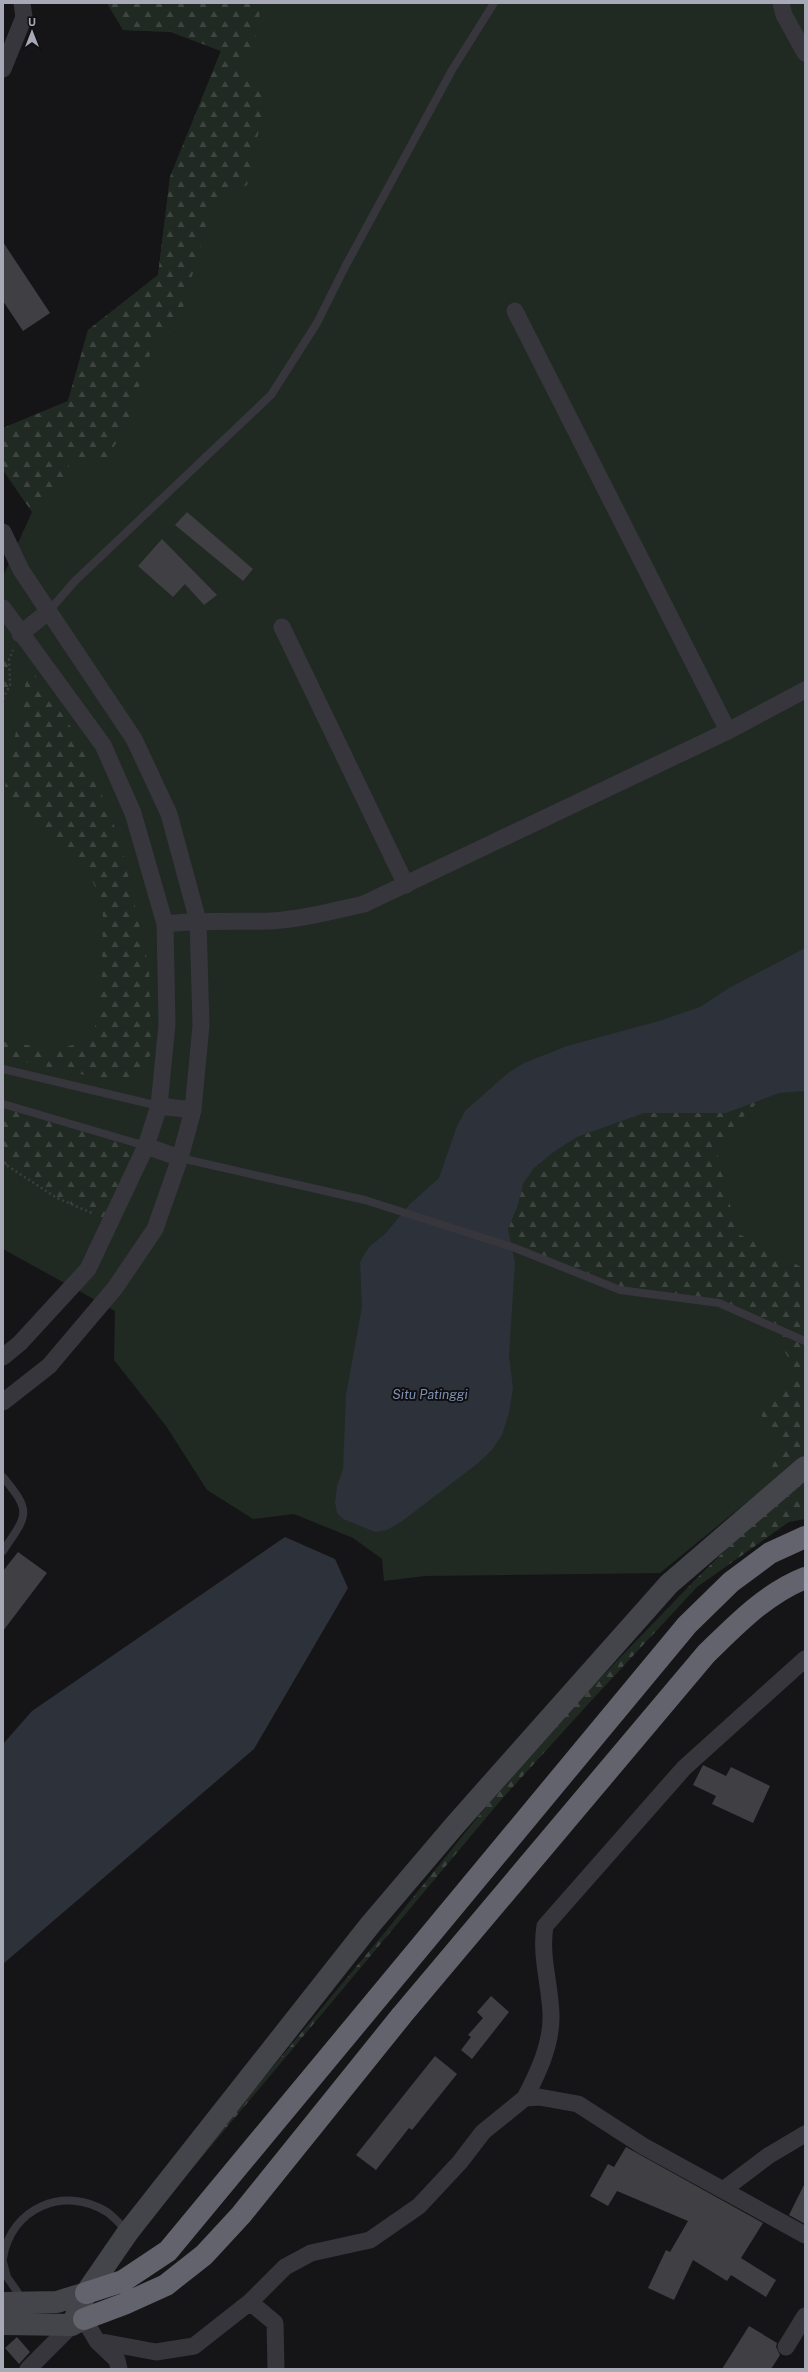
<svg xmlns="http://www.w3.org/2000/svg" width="808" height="2372" font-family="'Public Sans',sans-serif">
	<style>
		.green { fill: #212923 }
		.forest { fill: url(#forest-firs) }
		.water { fill: #2c313a }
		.building { fill: #403f44 }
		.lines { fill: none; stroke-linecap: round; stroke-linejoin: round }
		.path { stroke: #3c3d43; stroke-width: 2.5; stroke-dasharray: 2 3; stroke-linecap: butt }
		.service { stroke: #36363c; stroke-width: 8 }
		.minor { stroke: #36363c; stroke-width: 17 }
		.secondary { stroke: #44454b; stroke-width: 22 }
		.motorway { stroke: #62636c; stroke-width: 22 }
		.labels { text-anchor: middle; stroke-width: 4; stroke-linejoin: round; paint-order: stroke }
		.water-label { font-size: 13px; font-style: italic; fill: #8091b0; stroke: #101012 }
	</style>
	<defs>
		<pattern id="forest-firs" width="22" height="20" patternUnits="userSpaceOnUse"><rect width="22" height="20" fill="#212923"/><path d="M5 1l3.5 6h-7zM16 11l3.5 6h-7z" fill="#3e4541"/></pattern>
	</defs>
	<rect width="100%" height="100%" fill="#151517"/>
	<path class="green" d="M107,3h698v1452l-145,118 -235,3 -41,5 -2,-22 -29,-21 -59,-24 -41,5 -46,-29 -41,-64 -52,-66 1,-49 -112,-62v-673l29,-64 -29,-42v-42l65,-27 20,-71 70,-55 12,-98 51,-126 -50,-19 -48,-2z"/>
	<path class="forest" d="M107,3h152l1,22 -21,51 29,13 -21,96 -34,16 -35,125 -24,17 -29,85 -19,32 -36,-3 -4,30 -34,25 -29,-42v-42l65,-27 20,-71 70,-55 12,-98 51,-126 -50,-19 -48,-2z
		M20,634l-11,26 1,25 -7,14v-47z
		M29,666l50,73 41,101 29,128 2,85 -10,20 -24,9 -114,-25v-15l56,7 30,-9 10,-23 3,-43 1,-74 -27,-47 -73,-56z
		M763,1097l-48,48 22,88 68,36v186l-49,47 25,-55 -13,-16 -11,-27 44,-25 -32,-54 -50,-22 -99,-13 -105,-42 -7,-19 10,-24 5,-21 11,-16 21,-17 22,-14 67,-24h82z
		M3,1104l143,42 -35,76 -54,-24 -54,-35z
		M805,1481v38l-16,3 -92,65 -106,114 -90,99 -350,418 56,-72 183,-220 107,-133 88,-99 109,-113 62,-61z"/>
	<path class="water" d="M805,948v143l-26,2 -53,20h-82l-67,24 -22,14 -21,17 -11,16 -5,21 -10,24 7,34 -6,92 4,33 -4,25 -7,22 -10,15 -15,14 -76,58 -14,8 -12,2 -32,-13 -6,-6 -2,-10 2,-17 6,-17 3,-74 16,-88 -2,-45 9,-15 16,-13 25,-30 29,-26 18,-52 8,-15 43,-38 16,-10 43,-17 92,-25 41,-14 29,-19z
		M285,1537l50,22 13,29 -94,161 -251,215v-220l29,-33z"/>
	<path class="building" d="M3,242l47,71 -27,18 -20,-30z
		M187,512l66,57 -10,12 -68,-56z
		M162,539l55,56 -13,10 -19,-21 -12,13 -35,-31z
		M18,1552l29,21 -44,58v-60z
		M703,1765l23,11 5,-9 39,19 -17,37 -41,-19 4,-8 -23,-11z
		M491,1996l18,16 -37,47 -11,-9 10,-13 -3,-2 15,-17 -6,-6z
		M435,2056l22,18 -45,56 -3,-2 -33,42 -20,-15z
		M626,2147l137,76 -22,35 35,22 -10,17 -35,-22 -4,6 -34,-21 -19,40 -26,-12 18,-38 4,2 18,-31 -71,-30 -9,15 -18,-10 18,-32 6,3z
		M805,2183v41l-16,-9z
		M749,2326l28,17 -1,4 4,8 -9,14h-49z
		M17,2337l13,15 -11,12 -14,-16z"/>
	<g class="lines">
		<path class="path" d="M3,699l7,-14 -1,-25 4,-10
			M3,1163l54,35 37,16"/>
		<path class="service" d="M48,612l27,-31 196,-186 46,-72 29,-58 106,-195 42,-67
			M3,1069l156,37
			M3,1104l143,42
			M180,1158l185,42 150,48 105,42 99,13 86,38
			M3,1477c30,36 24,38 0,74
			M3,2258c8,-50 61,-73 104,-46 7,5 14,13 20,19
			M3,2262l4,15 16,23"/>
		<path class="minor" d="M781,3l3,12 21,38
			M3,69l21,-52 -2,-14
			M515,311l213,420
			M3,532l18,38 113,169 35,75 29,107 3,104 -8,85 -13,48 -25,71 -40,59 -66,78 -46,36
			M3,608l100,137 30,68 32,111 2,100 -8,82 -13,40 -58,123 -68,74 -17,14
			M282,627l124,258
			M20,634l28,-22
			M165,924c35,-4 70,-2 105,-3 32,-2 62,-10 94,-17l364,-173 77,-41
			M159,1106l34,4
			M146,1146l34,12
			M525,2098c13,-25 27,-54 26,-84 -1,-30 -11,-58 -6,-88l139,-158 121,-109
			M723,2190l45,-34 37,-22
			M250,2302l25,21 1,46
			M84,2319l13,22 20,19 2,9
			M97,2341l59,11 38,-6 56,-44 35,-35 26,-14 59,-13 49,-34 41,-44 23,-30 42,-34 14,-1 39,7 65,42 162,89
			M786,2347l19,-31
			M28,2369l44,-44"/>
		<path class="secondary" d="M3,2303l54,-1 29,-9
			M3,2324l69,1 12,-6v-3
			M72,2325l14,-32 42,-61 242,-307 85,-100 214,-241 136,-117"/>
		<path class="motorway" d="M86,2293l37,-12 45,-30 519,-626 44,-43 39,-29 35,-16
			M84,2319l40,-15 42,-19 38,-30 37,-40 161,-200 304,-361c30,-29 59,-60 99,-76"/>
	</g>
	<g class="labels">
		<g class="water-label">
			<text x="430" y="1399">Situ Patinggi</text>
		</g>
	</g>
	<rect width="808" height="2372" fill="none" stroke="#a8a9b6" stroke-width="8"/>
	<g transform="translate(32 32)" stroke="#101012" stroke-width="3" paint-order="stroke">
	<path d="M0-3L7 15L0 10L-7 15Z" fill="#a8a9b6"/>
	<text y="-6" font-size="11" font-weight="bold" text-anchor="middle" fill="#a8a9b6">U</text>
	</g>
</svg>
